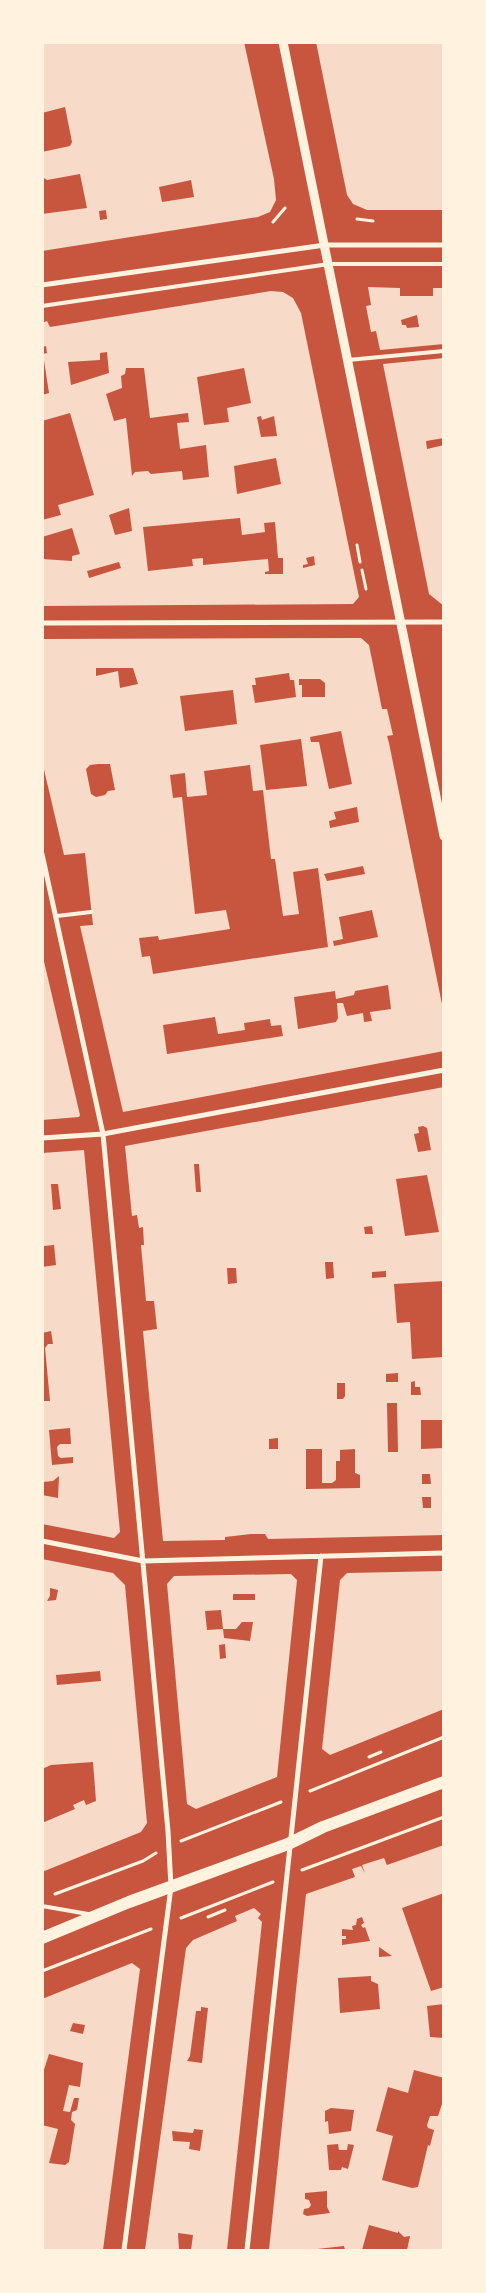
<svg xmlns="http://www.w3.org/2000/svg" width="486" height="2293" font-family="'Fira Sans Condensed',sans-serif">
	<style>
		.building { fill: #f7dbc8; fill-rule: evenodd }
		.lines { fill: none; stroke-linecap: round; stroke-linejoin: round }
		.path { stroke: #fff3e0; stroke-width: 3 }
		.service { stroke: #fff3e0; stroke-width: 4 }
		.minor { stroke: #fff3e0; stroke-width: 5 }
		.tertiary { stroke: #fff3e0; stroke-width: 9 }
		.primary { stroke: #fff3e0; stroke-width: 12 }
	</style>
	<rect width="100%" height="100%" fill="#c8553d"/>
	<path class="building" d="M42,42h202l30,137 2,21 -6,12 -12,5 -216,34v-37l45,-6 -7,-34 -33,6 -3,-2 -2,-26 28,-6 2,-4 -7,-35 -23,6zM191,180l3,17 -32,5 -3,-15zM106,210l1,9 -7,1 -1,-9z
		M316,42h128v168h-77l-14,-6 -6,-9z
		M368,287l32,1v8h33v-8h11v56l-64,6 -4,-19 -5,1 -5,-26 5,-1zM417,315l2,12 -12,1 -1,-3h-4l-1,-5z
		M271,291l12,1 10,6 8,15 58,284 -6,7 -311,2v-47l30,2v-5l8,-2 -8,-26 -30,9v-17l19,-5 -3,-10 36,-10 -24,-82 -28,8v-26l7,-2 -6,-39 4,-1 -1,-7 -4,1v-24l5,-2 3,6zM107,352l2,21 -38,12 -3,-23 32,-2v-7zM126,368h18l6,50 38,-5 1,9 -12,1 3,26 26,-4 3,32 -26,3 -1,-9 -31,3 -3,-3 -13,1 -3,4 -6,-58 -12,3 -8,-27 16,-6 -1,-12 4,-2zM244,368l7,35 -24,5 2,14 -25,3 -7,-48zM261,416l1,4 12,-4 3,20 -16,1 -4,-20zM276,458l5,26 -44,10 -3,-28zM129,508l3,23 -17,4 -6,-20zM240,518l2,17 23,-3 -1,-9 11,-1 3,36h5v16h-18v-2l4,-1 -1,-12 -65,6v-7l-11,1 1,7 -45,5 -5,-44zM314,556l1,9 -12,3v-3l5,-1 -2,-6zM119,562l2,6 -32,10 -2,-7z
		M444,358v80l-18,3 1,8 17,-4v161l-15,-12 -46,-230z
		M361,638l8,7 13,64h5l6,26 -6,1 2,7 55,271v37l-321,61 -43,-186 13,-1 -8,-72 -21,2 -22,-94v-122zM96,668h37l5,16 -18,4 -2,-17 -22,5zM289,673l1,7h4l2,17 -41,6 -3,-18h4l-1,-7zM299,679h21l5,4v14h-23v-12h-3zM233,690l4,34 -52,7 -5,-35zM341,731l11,53 -23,5 -10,-47h-8l-1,-5zM301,739l6,47 -41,4 -6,-45zM98,764h12l5,26 -7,1 -3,4 -9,2 -5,-3 -5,-25 4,-4zM250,765l3,26 10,-1 8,69h4l8,57 16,-2 -6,-42 25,-4 10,79 -175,27 -3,-18 -8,1 -3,-19 19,-2 1,4 71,-11 -4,-19 -31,4 -13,-117 -9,1 -3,-23 15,-2 2,24 20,-2 -3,-24zM357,807l2,15 -29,6 -1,-7 7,-2 -2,-7zM363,866l2,8 -38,7 -3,-7zM372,910l6,27 -44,9 -1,-5 10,-2 -4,-22zM388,985l3,24 -21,3 2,9 -8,1 -1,-9 -16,3 -4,-13h-6l1,15 -2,4 -38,7 -4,-32 41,-6 1,8 18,-4 1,-4zM215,1017l3,17 27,-4 -1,-7 26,-4 1,7 10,-1 2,11 -116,18 -4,-29z
		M42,953l38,162 -1,2 -37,3z
		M444,1087v194l-50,3 3,39 13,-1 2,37 32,-2v63h-23v29l23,-1v87l-176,4 -3,-5h-14l-26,3v3l-62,1 -20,-210 14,-2 -3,-28h-8l-5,-56h3l-1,-18 -4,1 -2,-13 -5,1 -7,-70zM423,1126l4,2 4,22 -13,2 -4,-18 5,-1 -1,-6zM194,1164h5l2,28h-5zM427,1175l12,57 -34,4 -9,-57zM372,1226l1,8h-8l-1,-7zM325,1262h8l1,16 -8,1zM227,1268h9l1,15 -9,1zM386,1271v6l-14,1v-6zM398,1373v9h-12v-8zM415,1381v6h5l1,8h-10v-13zM337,1383h8v13l-2,3h-6zM387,1403h10l1,49h-10zM278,1438v11h-9v-10zM306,1449h16v34h10l4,-3v-19h4v-11l15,-1v24l5,2v13l-54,1zM422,1474h8l1,10h-9zM422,1497h9v11h-8z
		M84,1150l36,382 -6,6 -72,-14v-29l16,3 1,-22 -6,5 -11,1v-81h8l-5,-53 3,-4h5l-2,-13 -9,2v-66l14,-2 -2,-20 -10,1 -2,-16v-77zM51,1184h7l3,25 -8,1zM70,1428l1,16h-11l-3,3 1,9 3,2 12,-1v6l-21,2 -3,-35z
		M42,1559l71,14 12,12 22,238 -6,9 -99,40v-49l33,-14 -2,-4 11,-5 2,5 10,-4 -3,-39 -42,3 -9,4zM50,1588l8,2 -2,10 -9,1 3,-5zM100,1671l1,10 -44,4 -1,-10z
		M444,1571v138l-114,46 -8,-6 18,-169 7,-7z
		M291,1574l6,6 -20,197 -81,32 -9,-5 -20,-220 7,-8zM233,1594h22v6h-22zM221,1610l2,19 -16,1 -2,-19zM242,1622h11l-3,19 -26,-3 -1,-9h13zM225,1644l1,14 -6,1 -1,-14z
		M444,1845v48l-42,15 29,83 13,-4v17l-17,2 3,31 14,1v40l-30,-8 -6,23 -20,-6 -12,44 17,5 -11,44 30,8 6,-1 10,-42 2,1 4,-16 -6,-2 -1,-3 3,-9h8l6,-18v152h-37l3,-14 -6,1 -6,-6v2l-29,-8 -7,25h-17l-1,-4 -36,4h-39l37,-356 49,-17 -3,-8 9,-3 4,7 -3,-8 22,-7 3,7zM362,1917l2,6 -3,2 2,3 2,-1 5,14 -28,4v-6h4v-3h-4v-7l11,1 -1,-4 4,-1 1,-6zM379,1947l13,9 -13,1zM371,1976v5l7,3 2,25 -40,4 -2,-35zM331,2108l23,2 -3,21 -22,3 -1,-13 -3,1v-11zM338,2144l1,6h8l1,-6 6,1 -6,24 -6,-2 -1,3h-12l-2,-25zM327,2191v16l3,6 -23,3 -4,-2 1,-5 5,-1 2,-3 -2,-5 -4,-1v-6z
		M254,1908l7,6 -3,4 4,4 -35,328h-36l2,-15 -15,-2 1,17h-34l41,-302 7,-8 44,-19 -2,-5zM201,2007l7,1 -6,55 -15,-2 3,-5 6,-45h5zM194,2129l9,1 -3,21 -11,-2 1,-7 -17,-1 -1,-10 21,2z
		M132,1963l8,6 -37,281h-61v-125l16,4 -9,34 16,2 4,-3 6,-38 -4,-4 1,-8 5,-2 2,-12h-5l-4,14 -7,-1 6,-26 11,2 3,-24 -34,-9 -7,22v-77zM73,2023l12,2 -2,9 -13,-3z"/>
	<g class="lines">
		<path class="path" d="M357,219l16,2
			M273,222l12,-14
			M357,545l3,17
			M362,570l4,19
			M369,1757l12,-5
			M310,1791l134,-54
			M181,1841l100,-39
			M302,1870l142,-53
			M55,1894l88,-33 13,-8
			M208,1917l17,-7
			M181,1918l92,-36
			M42,1971l109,-42"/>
		<path class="service" d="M42,306l287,-42h115
			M348,360l96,-9
			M57,916l34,-4
			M42,1906l46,8"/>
		<path class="minor" d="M42,285l283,-40h119
			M42,623l402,-1
			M42,854l61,280 65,697 3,56 -47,363
			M42,1138l61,-4 341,-64
			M42,1541l101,20 301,-8
			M247,2250l74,-694"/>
		<path class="tertiary" d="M283,42c54,265 106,530 161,794"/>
		<path class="primary" d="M42,1938l87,-36 159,-58 35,-17 121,-45"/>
	</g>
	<rect width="486" height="2293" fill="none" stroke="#fff3e0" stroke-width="88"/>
</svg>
